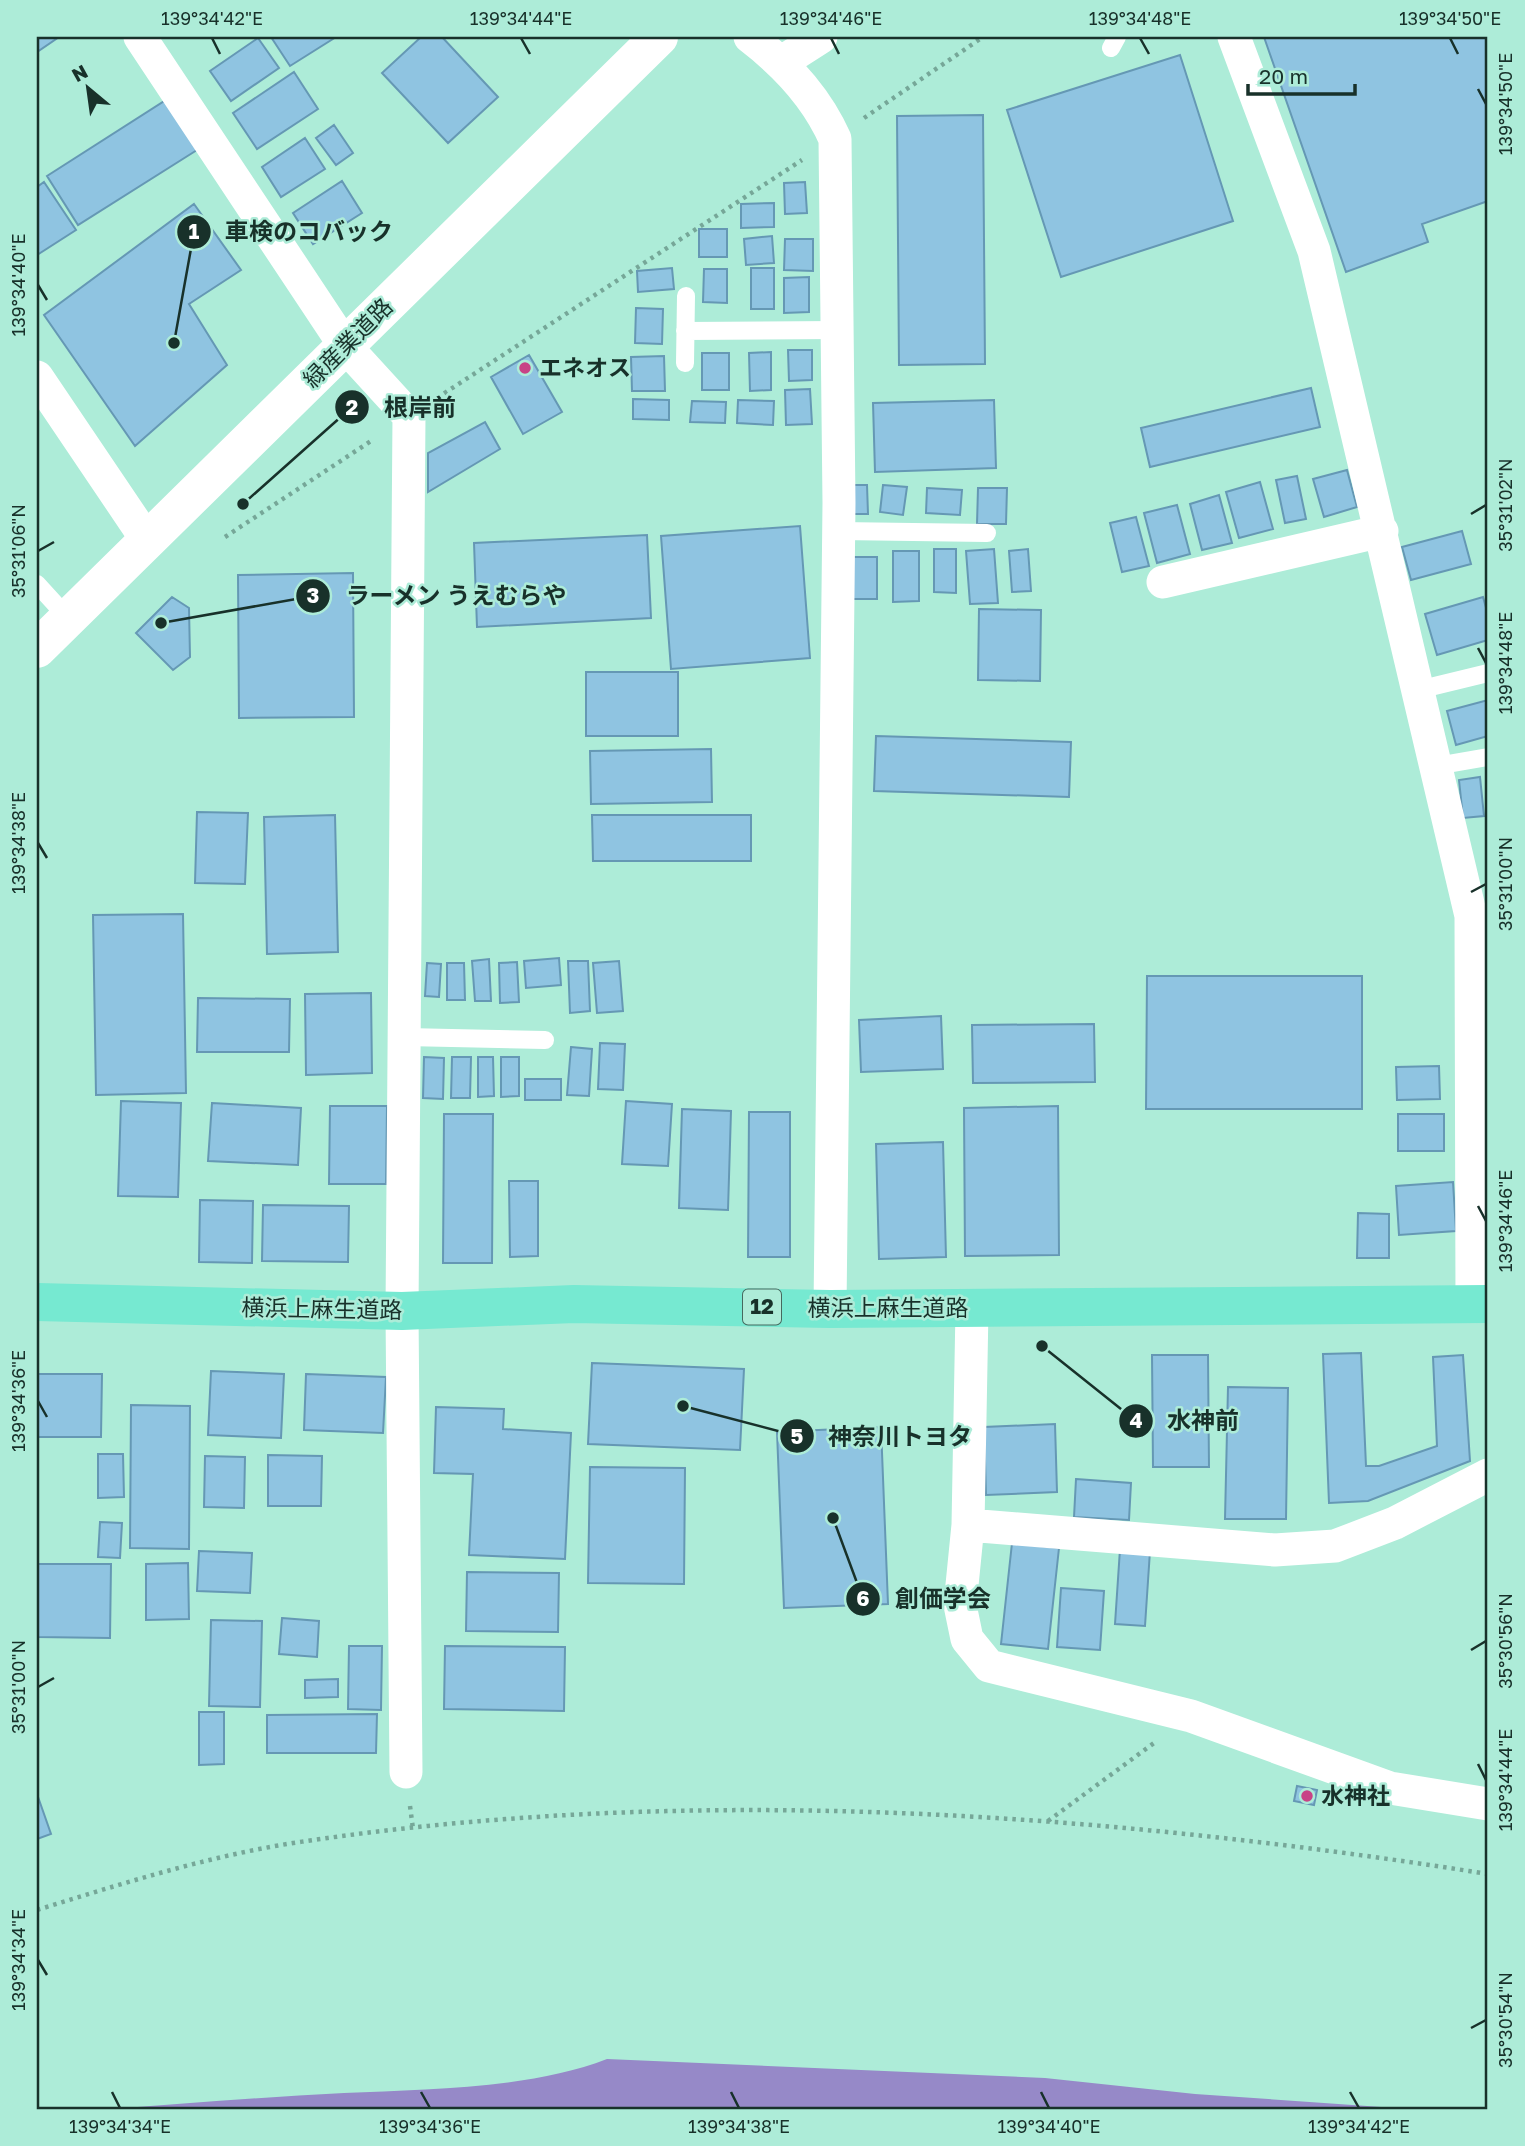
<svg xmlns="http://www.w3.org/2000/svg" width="1525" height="2146" font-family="'Golos Text','Noto Sans JP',sans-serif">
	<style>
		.water { fill: #9689c8 }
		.building { fill: #8fc4e1; stroke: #6598b4; stroke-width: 2 }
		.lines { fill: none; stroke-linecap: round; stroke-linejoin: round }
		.path { stroke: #76a798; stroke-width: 4.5; stroke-dasharray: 3.5 5; stroke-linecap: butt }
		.service { stroke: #fff; stroke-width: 18 }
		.minor { stroke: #fff; stroke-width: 33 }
		.tertiary { stroke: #fff; stroke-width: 38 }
		.primary { stroke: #76e9d1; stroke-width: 38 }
		.ticks { fill: none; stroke: #18312a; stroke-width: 2.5 }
		.poi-dot { fill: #c84386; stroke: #adecd8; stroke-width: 2.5 }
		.labels { text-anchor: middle; stroke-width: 5; stroke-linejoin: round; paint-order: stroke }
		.shield { fill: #adecd8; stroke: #45695e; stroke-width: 2 }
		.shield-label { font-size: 21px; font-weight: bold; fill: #18312a }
		.street-label { font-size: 23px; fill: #18312a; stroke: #adecd8 }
		.poi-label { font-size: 23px; font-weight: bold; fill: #18312a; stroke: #adecd8; text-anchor: start }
		.leader { fill: none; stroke: #18312a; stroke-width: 2.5 }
		.callout-dot { fill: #18312a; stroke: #adecd8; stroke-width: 2.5 }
		.mark-label { font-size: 21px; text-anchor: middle; font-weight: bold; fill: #fff }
		.callout-label { font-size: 24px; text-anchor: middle; font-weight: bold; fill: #18312a; stroke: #adecd8; stroke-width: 5; stroke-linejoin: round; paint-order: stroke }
		.neatline { fill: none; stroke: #18312a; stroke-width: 2.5 }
		.ticks-label { font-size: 18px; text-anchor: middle; fill: #18312a }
	</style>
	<rect width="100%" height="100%" fill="#adecd8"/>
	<path class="water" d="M607,2059l438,19 150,16 215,15h-1299c78,-6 155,-12 233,-16 83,-4 186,-4 263,-34z"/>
	<path class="building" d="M37,37h22l-22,15z
		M271,37h65l-46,29z
		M421,37h21l56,60 -50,46 -66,-70z
		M1264,37h224v164l-66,23 6,18 -82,30z
		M258,38l21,30 -48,33 -21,-30z
		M1180,55l53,166 -172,56 -54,-167z
		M294,72l24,37 -61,40 -24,-36z
		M166,100l31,50 -119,75 -31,-49z
		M983,115l2,249 -86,1 -2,-249z
		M334,125l19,28 -17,12 -20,-27z
		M305,138l20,31 -44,28 -19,-30z
		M342,181l20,32 -49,31 -20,-31z
		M44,182l32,48 -39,25v-68z
		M805,182l2,31 -22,1 -1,-31z
		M774,203v24l-33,1v-24z
		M194,204l47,66 -52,34 38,61 -92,81 -91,-131z
		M699,229h28v28h-28z
		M772,236l2,27 -28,2 -2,-26z
		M785,239h28v32l-29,-1z
		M672,268l2,21 -36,3 -1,-21z
		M751,268h23v41h-23z
		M704,269h23v34l-24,-1z
		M809,277v35l-25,1v-35z
		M636,308l27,1 -1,35 -27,-1z
		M788,350h24v30l-23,1z
		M771,352v38l-21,1 -1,-38z
		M702,353h27v37h-27z
		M529,355l33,57 -39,22 -32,-57z
		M664,356l1,35h-33l-1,-34z
		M1311,388l9,39 -170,40 -9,-39z
		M810,389l2,35 -26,1 -1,-35z
		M633,399l36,1v20l-36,-1z
		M738,400l36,1 -1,24 -36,-2z
		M994,400l2,68 -121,4 -2,-69z
		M692,401l34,1 -1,21 -35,-1z
		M485,422l15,27 -72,43v-39z
		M1347,470l10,37 -33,10 -11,-38z
		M1297,476l9,43 -21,4 -9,-43z
		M1260,482l13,47 -34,9 -13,-46z
		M847,485h20l1,29h-21z
		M883,485l24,2 -4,28 -23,-3z
		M927,488l35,2 -2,25 -34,-2z
		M978,488h29l-1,36h-29z
		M1219,495l13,48 -30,7 -12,-46z
		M1177,505l13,49 -33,9 -13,-50z
		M1136,517l13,49 -27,6 -12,-49z
		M800,526l10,132 -139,11 -10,-133z
		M1462,531l9,33 -60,16 -9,-33z
		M647,535l4,83 -174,9 -3,-84z
		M934,549h22v44l-22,-1z
		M994,549l4,54 -28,1 -4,-53z
		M1028,549l3,42 -19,1 -3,-41z
		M893,551h26v50l-26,1z
		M852,557h25v42h-25z
		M353,573l1,144 -115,1 -1,-143z
		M172,597l17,11 1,49 -17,13 -37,-37z
		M1483,597l5,18v25l-51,15 -12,-41z
		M979,609l62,1 -1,71 -62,-1z
		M586,672h92v64h-92z
		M1488,700v36l-32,9 -9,-34z
		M876,736l195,6 -2,55 -195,-6z
		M711,749l1,53 -121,2 -1,-53z
		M1480,777l4,39 -21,2 -4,-38z
		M197,812l51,1 -3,71 -50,-1z
		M335,815l3,137 -71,2 -3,-137z
		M592,815h159v46h-158z
		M183,914l3,179 -90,2 -3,-180z
		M559,958l2,27 -35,3 -2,-27z
		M489,959l2,42h-16l-3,-40z
		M568,961h20l2,50 -20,2z
		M619,961l4,50 -26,2 -4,-50z
		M517,962l2,40 -19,1 -1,-40z
		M427,963l14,1 -2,33 -14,-1z
		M447,963h17l1,37h-18z
		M1147,976h215v133h-216z
		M371,993l1,80 -66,2 -1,-81z
		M198,998l92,1 -1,53h-92z
		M941,1016l2,53 -82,3 -2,-52z
		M1094,1024l1,58 -122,1 -1,-58z
		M600,1043l25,1 -2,46 -25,-1z
		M571,1047l21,2 -3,47 -22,-1z
		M424,1057l20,1 -1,41 -20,-1z
		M452,1057h19l-1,41h-19z
		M478,1057h15l1,39 -16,1z
		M501,1057h18v39l-18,1z
		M1439,1066l1,33 -43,1 -1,-33z
		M525,1079h36v21h-36z
		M121,1101l60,2 -3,94 -60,-1z
		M626,1101l46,3 -4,62 -46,-2z
		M212,1103l89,5 -3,57 -90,-4z
		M330,1106h57l-1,78h-57z
		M1058,1106l1,149 -94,1 -1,-148z
		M682,1109l49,2 -3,99 -49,-2z
		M749,1112h41v145h-42z
		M444,1114h49l-1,149h-49z
		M1398,1114h46v37h-46z
		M943,1142l3,115 -67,2 -3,-115z
		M509,1181h29v75l-28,1z
		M1453,1182l3,49 -57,4 -3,-49z
		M200,1200l53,1 -1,62 -53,-1z
		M263,1205l86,1 -1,56 -86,-1z
		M1358,1213l31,1v44h-32z
		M1361,1353l5,113h13l58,-20 -4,-89 30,-2 7,106 -102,40 -39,2 -6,-149z
		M1152,1355h56l1,112h-56z
		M592,1363l152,6 -4,81 -152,-6z
		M211,1371l73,3 -3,64 -73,-3z
		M37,1374h65l-1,63h-64z
		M306,1374l80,3 -3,56 -79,-3z
		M1228,1387l60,1 -2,131h-61z
		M131,1405l59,1 -1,143 -59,-1z
		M436,1407l68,2 -1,20 68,4 -6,126 -96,-4 4,-81 -39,-1z
		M1055,1424l2,68 -71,3 -2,-68z
		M881,1427l7,177 -104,4 -7,-176z
		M98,1454h25l1,43 -26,1z
		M268,1455l54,1 -1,50h-53z
		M205,1456l40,1 -1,51 -40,-1z
		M590,1467l95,1 -1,116 -96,-1z
		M1076,1479l55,4 -2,37 -55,-3z
		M100,1522l22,1 -2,35 -22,-1z
		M1012,1543l47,5 -11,101 -47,-5z
		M1120,1549l30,2 -5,75 -30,-2z
		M199,1551l53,2 -2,40 -53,-2z
		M188,1563l1,56 -43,1v-56z
		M37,1564h74l-1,74 -73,-1z
		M467,1572l92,1 -1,59 -92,-1z
		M1061,1588l43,3 -4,59 -43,-3z
		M282,1618l37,3 -2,36 -38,-3z
		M211,1620l51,1 -2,86 -51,-1z
		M349,1646h33l-1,64 -33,-1z
		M445,1646l120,1 -1,64 -120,-2z
		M338,1679v18l-33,1v-18z
		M199,1712h25v52l-25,1z
		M377,1714l-1,39h-109v-38z
		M1297,1786l20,4 -3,15 -20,-4z
		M37,1794l14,40 -14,5z"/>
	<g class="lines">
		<path class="path" d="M864,118l119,-81
			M437,398l365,-238
			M225,537l149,-98
			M410,1806l3,23
			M1048,1821l106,-78
			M37,1910c84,-26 168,-53 256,-67 395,-60 803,-31 1195,31"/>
		<path class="service" d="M1111,48l6,-11
			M685,331l152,-1
			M685,363l1,-67
			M839,531l148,2
			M37,584l31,34
			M1418,690l70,-17
			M1436,766l52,-9
			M405,1037l140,3"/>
		<path class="minor" d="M140,37l205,309 64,70 -7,895 4,461
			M750,37c34,26 67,61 85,102l4,364 -9,806
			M1234,37l80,214 157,665 1,388
			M782,62l39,-25
			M37,377l110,163
			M1163,582l219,-51
			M972,1309l-4,216 -8,80 7,34 22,27 202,50 199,72 98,16
			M968,1525l307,25 60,-4 60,-23 93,-48"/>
		<path class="tertiary" d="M37,649l622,-612"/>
		<path class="primary" d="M37,1302l365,9 172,-7 256,5 658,-5"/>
	</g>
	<path class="ticks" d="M212,38l8,16M521,38l9,16M831,38l8,16M1140,38l9,16M1450,38l8,16M1478,89l8,15M38,285l9,15M1471,514l15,-9M38,551l16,-9M1478,648l8,15M38,843l9,15M1471,892l15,-8M1478,1206l8,15M38,1401l9,16M1471,1650l15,-9M38,1687l16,-9M1478,1764l8,16M38,1960l9,15M1471,2028l15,-8M112,2092l8,16M421,2092l9,16M731,2092l8,16M1041,2092l8,16M1350,2092l9,16"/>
	<g class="poi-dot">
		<circle cx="525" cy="368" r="7"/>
		<circle cx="1307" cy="1796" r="7"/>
	</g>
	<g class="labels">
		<rect class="shield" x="743" y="1289.5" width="38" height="35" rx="5"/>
		<g class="shield-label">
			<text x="762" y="1314">12</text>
		</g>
		<g class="street-label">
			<text transform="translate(348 343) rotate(-45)" y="8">緑産業道路</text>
			<text x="888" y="1316">横浜上麻生道路</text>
			<text transform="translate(322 1309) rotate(1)" y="8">横浜上麻生道路</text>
		</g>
		<g class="poi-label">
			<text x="539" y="376">エネオス</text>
			<text x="1321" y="1804">水神社</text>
		</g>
	</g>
	<path class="leader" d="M174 343L194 232M243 504L352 407M161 623L313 596M1042 1346L1136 1421M683 1406L797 1436M833 1518L863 1599"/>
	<g class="callout-dot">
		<circle cx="174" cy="343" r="7"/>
		<circle cx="243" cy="504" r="7"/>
		<circle cx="161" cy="623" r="7"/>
		<circle cx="1042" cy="1346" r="7"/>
		<circle cx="683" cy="1406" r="7"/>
		<circle cx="833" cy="1518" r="7"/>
		<circle cx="194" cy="232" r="18"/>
		<circle cx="352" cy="407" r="18"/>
		<circle cx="313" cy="596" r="18"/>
		<circle cx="1136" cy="1421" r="18"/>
		<circle cx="797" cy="1436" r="18"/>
		<circle cx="863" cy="1599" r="18"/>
	</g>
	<g class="mark-label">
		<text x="194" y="239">1</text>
		<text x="352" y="415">2</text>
		<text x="313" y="603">3</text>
		<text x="1136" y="1428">4</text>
		<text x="797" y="1444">5</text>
		<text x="863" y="1606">6</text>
	</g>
	<g class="callout-label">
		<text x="309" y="240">車検のコバック</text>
		<text x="420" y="416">根岸前</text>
		<text x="456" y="604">ラーメン うえむらや</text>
		<text x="1203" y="1429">水神前</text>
		<text x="900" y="1445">神奈川トヨタ</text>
		<text x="943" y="1607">創価学会</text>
	</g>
	<rect width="1525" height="2146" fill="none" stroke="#adecd8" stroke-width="77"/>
	<g transform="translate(88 88) rotate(331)" stroke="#adecd8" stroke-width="5" paint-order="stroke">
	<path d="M0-5L12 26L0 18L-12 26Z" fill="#18312a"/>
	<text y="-10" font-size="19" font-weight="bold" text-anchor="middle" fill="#18312a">N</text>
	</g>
	<path d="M1248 84v10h107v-10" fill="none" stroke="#18312a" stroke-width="3.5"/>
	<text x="1259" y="84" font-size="21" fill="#18312a" stroke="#adecd8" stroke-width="5" paint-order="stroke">20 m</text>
	<rect x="38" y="38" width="1448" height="2070" class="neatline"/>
	<g class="ticks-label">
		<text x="212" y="25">139°34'42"E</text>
		<text x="521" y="25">139°34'44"E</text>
		<text x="831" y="25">139°34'46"E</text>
		<text x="1140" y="25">139°34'48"E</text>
		<text x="1450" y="25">139°34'50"E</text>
		<text transform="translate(1506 104) rotate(-90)" y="6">139°34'50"E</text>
		<text transform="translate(19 285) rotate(-90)" y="6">139°34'40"E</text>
		<text transform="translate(1506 505) rotate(-90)" y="6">35°31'02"N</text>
		<text transform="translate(19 551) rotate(-90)" y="6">35°31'06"N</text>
		<text transform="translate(1506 663) rotate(-90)" y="6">139°34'48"E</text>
		<text transform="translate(19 843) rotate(-90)" y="6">139°34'38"E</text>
		<text transform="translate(1506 884) rotate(-90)" y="6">35°31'00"N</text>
		<text transform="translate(1506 1221) rotate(-90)" y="6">139°34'46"E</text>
		<text transform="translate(19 1401) rotate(-90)" y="6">139°34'36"E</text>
		<text transform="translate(1506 1641) rotate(-90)" y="6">35°30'56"N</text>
		<text transform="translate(19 1687) rotate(-90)" y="6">35°31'00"N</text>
		<text transform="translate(1506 1780) rotate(-90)" y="6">139°34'44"E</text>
		<text transform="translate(19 1960) rotate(-90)" y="6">139°34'34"E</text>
		<text transform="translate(1506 2020) rotate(-90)" y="6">35°30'54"N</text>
		<text x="120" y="2133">139°34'34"E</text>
		<text x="430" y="2133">139°34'36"E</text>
		<text x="739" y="2133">139°34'38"E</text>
		<text x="1049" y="2133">139°34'40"E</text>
		<text x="1359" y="2133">139°34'42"E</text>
	</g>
</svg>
